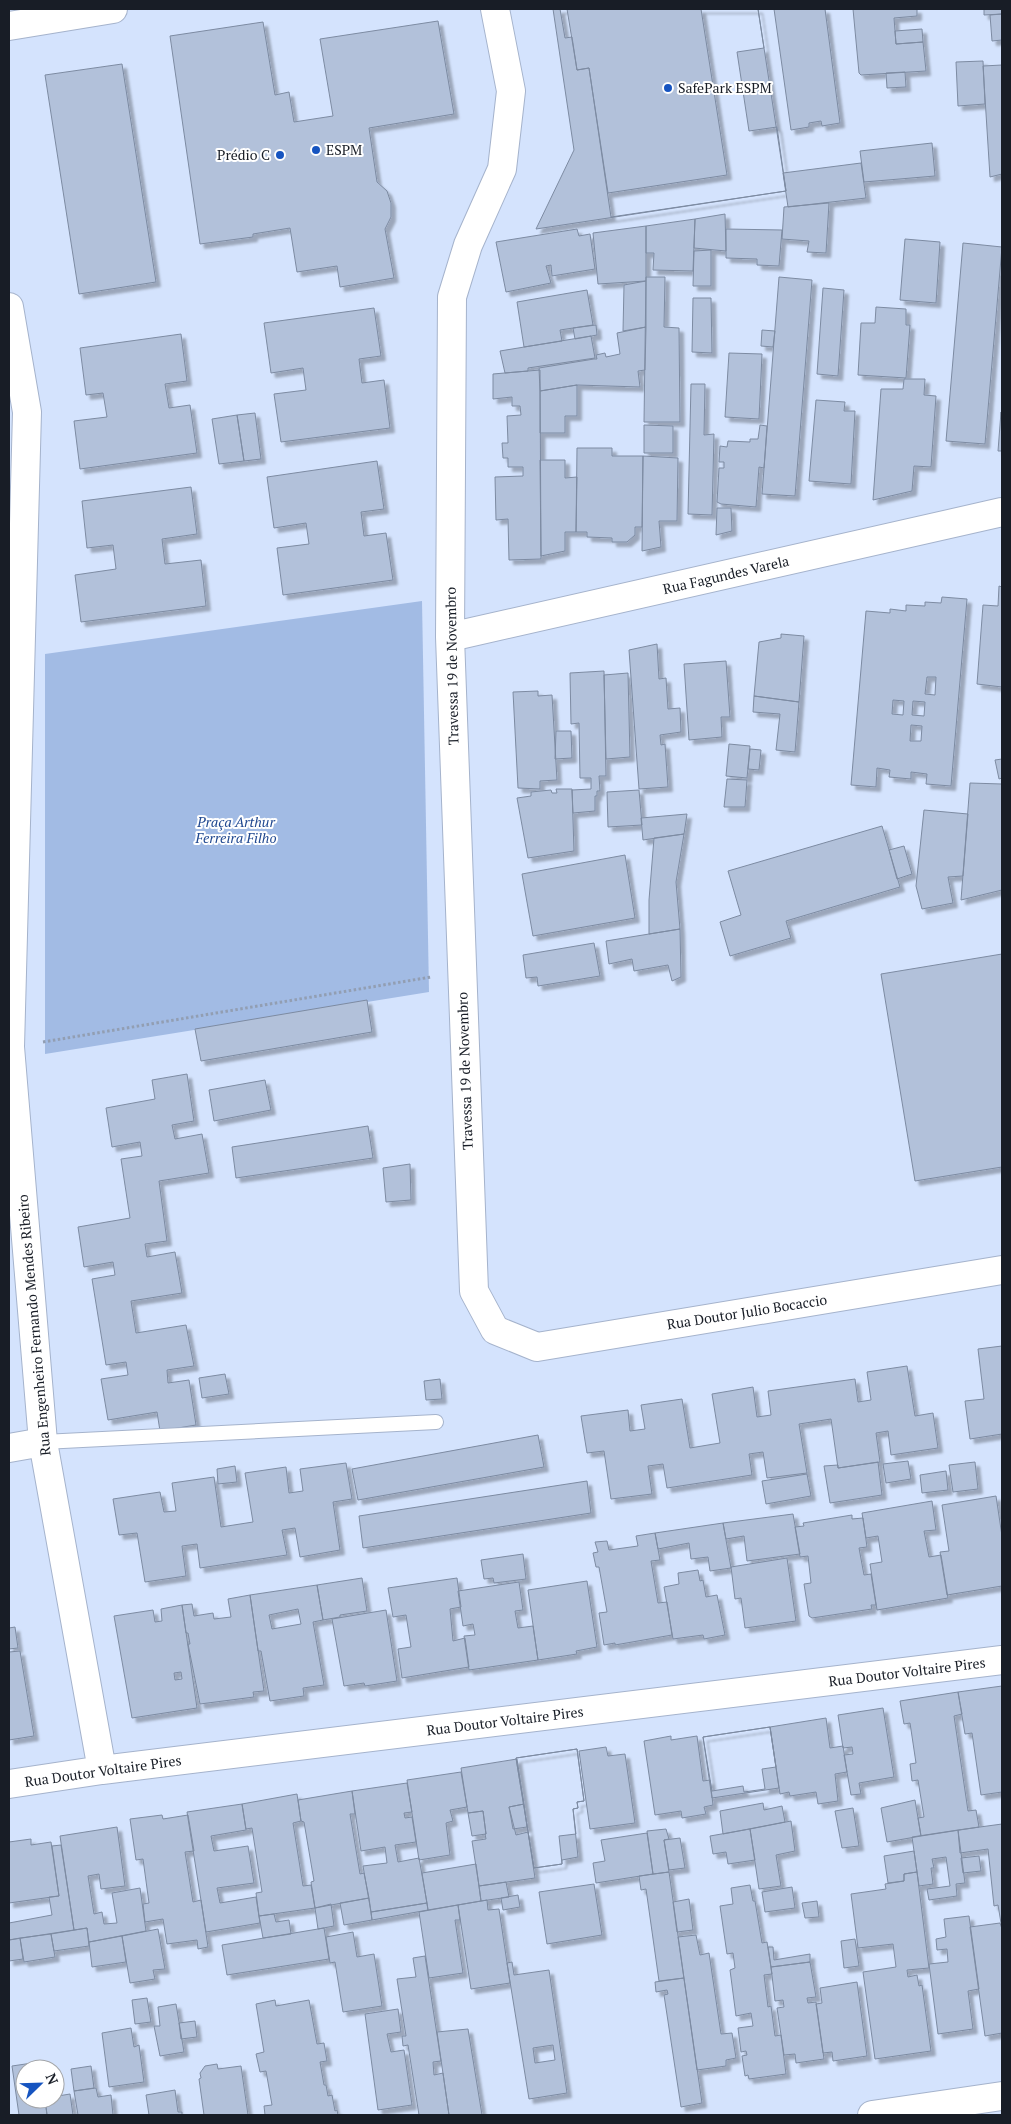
<svg xmlns="http://www.w3.org/2000/svg" width="1011" height="2124" font-family="'PT Serif',serif">
	<style>
		.green { fill: #a2bbe4 }
		.building { fill: #b2c1da; stroke: #7d8ba2; fill-rule: evenodd; filter: url(#shadow) }
		.lines { fill: none; stroke-linecap: round; stroke-linejoin: round }
		.lane-casing { stroke: #a5b3cc; stroke-width: 16 }
		.street-casing { stroke: #a5b3cc; stroke-width: 30 }
		.secondary-casing { stroke: #a5b3cc; stroke-width: 30 }
		.path { stroke: #929eb2; stroke-width: 3; stroke-dasharray: 2.5 2.5; stroke-linecap: butt }
		.lane { stroke: #fff; stroke-width: 14 }
		.street { stroke: #fff; stroke-width: 28 }
		.secondary { stroke: #fff; stroke-width: 28 }
		.poi-dot { fill: #1654c0; stroke: #fff; stroke-width: 2 }
		.labels { text-anchor: middle; stroke-width: 4; stroke-linejoin: round; paint-order: stroke }
		.poi-label { font-size: 14px; fill: #181d26; stroke: #fff; text-anchor: start }
		.street-label { font-size: 14px; fill: #181d26; stroke: #fff }
		.park-label { font-size: 14px; font-style: italic; fill: #204890; stroke: #fff }
	</style>
	<defs>
		<filter id="shadow"><feDropShadow dx="4.5" dy="4.5" stdDeviation="1" flood-color="#0004"/></filter>
	</defs>
	<rect width="100%" height="100%" fill="#d4e3fd"/>
	<path class="green" d="M422,601l7,391 -384,62v-400z"/>
	<path class="building" d="M553,9h205l28,182 -250,38 38,-79z
		M560,9h198l6,39 -27,4 12,79 28,-4 9,64 -175,26 -22,-149 -12,2 -5,-33 -7,1z
		M567,9h134l26,166 -119,18 -19,-125 -12,2z
		M774,9h51l15,114 -18,3 -1,-5 -12,2v4l-18,3z
		M853,9h64v7l-23,2 2,26 27,-2 3,29 -65,4 -2,-2z
		M984,9h18v5l-18,1z
		M1002,14v26l-10,1 -2,-26z
		M438,21l16,93 -85,14 8,54 10,9 4,12v14l-6,12 9,49 -54,9 -3,-21 -40,6 -7,-44 -37,6v3l-53,7 -30,-208 93,-14 12,73 14,-3 5,30 39,-6 -13,-77z
		M922,29l1,13 -27,2 -1,-13z
		M983,61l2,43 -27,2 -2,-44z
		M122,64l34,218 -77,12 -34,-219z
		M1002,65v109l-12,3 -7,-111z
		M905,72l1,15 -19,1 -1,-15z
		M932,143l3,33 -71,6 -4,-31z
		M861,163l5,35 -78,9 -5,-34z
		M829,203l-3,50 -19,-1 2,-11 -27,-2 2,-32z
		M725,214l1,37 -32,-3 1,-29z
		M695,219l-2,52 -40,-1 1,-17h-8v-27z
		M646,226v55l-48,3 -5,-51z
		M577,229l2,7 11,-2 5,35 -43,7 -1,-11 -5,1 5,17 -45,9 -10,-50z
		M726,229l56,1 -3,36 -22,-1v-6l-31,-1z
		M905,239l35,3 -4,61 -36,-3z
		M963,243l39,4 -17,197 -39,-3z
		M711,250v36h-18l1,-35z
		M646,277h19l-1,50 15,1 1,94h-36z
		M779,277l33,3 -17,216 -33,-2z
		M646,281v46l-23,4 1,-46z
		M823,288l21,2 -6,86 -21,-2z
		M587,290l6,35 -33,5 2,11 -38,6 -7,-45z
		M693,298h18l1,55 -20,-1z
		M876,307l30,2v16h4l-4,53 -48,-3 3,-52h14z
		M374,308l7,48 -22,3 3,24 22,-3 6,48 -109,14 -7,-48 32,-4 -3,-22 -32,5 -7,-50z
		M596,325l1,10 -22,4 -2,-11z
		M646,327l-1,43 -7,1 2,16 -63,-2 -37,6 -1,-23 55,-9h3l-1,-4 9,-2 1,4 14,-3 -3,-21z
		M762,330l13,1 -2,16 -12,-1z
		M181,334l6,47 -22,3 4,24 21,-3 7,48 -117,16 -6,-48 33,-4 -4,-24 -17,2 -6,-47z
		M591,336l4,22 -67,10v3l-23,2 -5,-22z
		M729,353l33,1 -3,65 -34,-2z
		M540,370l1,189 -32,1 -1,-41 -12,1 -1,-43 28,-1v-9h-15v-9h-5l-1,-15h6l-1,-27 14,-1 -1,-9h-8v-9l-19,2v-25z
		M904,379h21l-1,16 12,1 -5,71 -17,-1 -2,25 -39,9 8,-111h22z
		M691,384h14l-1,51 10,-1 -2,81 -24,-1z
		M577,385v31h-12v17h-25v-42z
		M816,400l29,2 -1,9h11l-4,73 -42,-3z
		M1001,412l1,39h-4z
		M255,413l6,46 -17,2 -7,-46z
		M237,415l7,46 -25,3 -7,-45z
		M644,425l29,1v27h-29z
		M760,425l7,1 -3,42 -5,-1 -3,40 -35,-3 -4,-2 2,-34h5v-6h-5l1,-16 7,1 1,-6 22,1v-3h8z
		M577,448h35v8h31l-1,71h-7v8l-8,7h-15v-4l-25,-1v-5h-11z
		M643,456l35,2 -1,63h-18l2,26 -19,4z
		M540,460h25v18l12,-1 -1,55h-11v19l-24,5z
		M377,461l7,48 -23,3 3,24 22,-3 7,47 -110,15 -6,-47 32,-4 -3,-21 -32,5 -7,-51z
		M191,487l6,47 -35,5 3,25 36,-4 5,46 -125,16 -6,-47 41,-6 -3,-24 -26,3 -5,-47z
		M717,508h14l1,23 -16,4z
		M999,586l3,1v100l-25,-3 6,-79 15,1z
		M942,597l25,2 -16,187 -25,-2 1,-10 -16,-2v7l-22,-2 1,-7 -13,-2 -1,19 -25,-2 15,-174 24,2v-4l16,2v-6l19,1v-4l16,1zM927,677h9l-1,18 -10,-1zM893,700l11,1 -1,14 -11,-1zM913,701l12,1 -1,14 -12,-1zM911,725l11,1 -1,15h-11z
		M781,634l23,2 -5,66 -45,-6 5,-54 22,-4z
		M657,644l2,35 7,-1 2,31 12,-1 1,24 -21,3 1,10 4,-1 3,43 -29,2 -10,-139z
		M726,661l4,56h-9l1,20 -33,3 -5,-76z
		M604,671l2,105h-7l1,15h-3v5h-2v15l-22,2 -1,-23 19,-1v-11h-11l-1,-55 -8,1 -1,-51z
		M628,673l2,84 -24,2 -2,-84z
		M538,691v5l14,-1 5,85 -17,1v8l-22,-1 -5,-96z
		M754,696l45,6 -4,50 -19,-2 4,-36 -27,-2z
		M556,731h15l1,27 -17,1z
		M729,744l21,2 -3,32 -21,-2z
		M750,749l11,1 -2,20 -11,-1z
		M1002,759v19l-3,1 -4,-19z
		M727,779l20,1 -2,27h-21z
		M970,783l32,1v106l-41,10z
		M556,789h16l2,62 -46,7 -11,-60 14,-2v-4l20,-2 1,3h5z
		M639,790l3,35 -34,2 -1,-35z
		M924,810l44,4 -5,62 -15,1 5,26 -31,6 -6,-23z
		M687,814l-3,20 -41,6 -2,-22z
		M882,826l18,61 -114,34 5,17 -61,18 -10,-34 21,-7 -13,-44z
		M684,834l-8,48 4,47 -31,5v-34l5,-62z
		M904,846l8,28 -15,5 -8,-29z
		M625,855l10,63 -102,18 -11,-62z
		M680,929l1,48 -9,4 -4,-16 -34,6 -2,-12 -23,5 -3,-23z
		M594,943l6,33 -62,10 -1,-9 -11,1 -3,-23z
		M1002,954v213l-87,14 -34,-207z
		M367,1000l5,32 -171,29 -6,-32z
		M187,1074l7,47 -22,4 3,14 27,-5 7,39 -50,8 8,60 -22,3 2,13 28,-5 7,41 -51,8 5,32 50,-8 8,41 -27,4 1,13 21,-3 7,45 -36,6 -3,-19 -49,8 -7,-41 27,-4 -2,-13 -20,3 -14,-86 23,-4 -2,-13 -29,5 -6,-40 52,-9 -9,-59 21,-3 -2,-14 -28,5 -6,-39 49,-9 -3,-19z
		M265,1080l6,30 -57,11 -5,-31z
		M368,1126l5,32 -137,20 -4,-31z
		M410,1164l1,36 -25,2 -3,-34z
		M1002,1346v88l-32,5 -5,-38 19,-2 -6,-50z
		M907,1366l8,50 18,-3 5,35 -47,7 -3,-24 -12,2 4,29 -42,6 -7,-49 -32,5 8,49 -40,5 -4,-26 -14,2 3,21 -85,13 -4,-24 -15,2 4,28 -41,5 -7,-48 -17,2 -6,-37 47,-6 2,21 15,-2 -4,-24 41,-6 8,49 30,-5 -8,-49 41,-7 4,30 14,-2 -3,-24 87,-12 3,23 13,-2 -4,-28z
		M225,1374l4,20 -27,4 -3,-20z
		M440,1379l2,20 -16,1 -2,-19z
		M538,1435l6,32 -186,33 -6,-31z
		M908,1461l3,18 -25,4 -3,-19z
		M878,1462l4,33 -52,8 -6,-37 14,-1v3z
		M975,1462l3,27 -25,3 -4,-27z
		M346,1463l6,36 -19,3 7,48 -40,7 -5,-29 -13,2 5,25 -87,13 -3,-24 -15,2 4,30 -41,6 -8,-49 -18,2 -6,-36 47,-7 4,20 12,-1 -4,-28 42,-6 7,50 32,-5 -8,-49 41,-6 3,26 14,-2 -3,-22z
		M235,1466l2,16 -19,2 -1,-15z
		M946,1471l2,19 -26,3 -2,-18z
		M807,1474l4,22 -45,8 -4,-23z
		M587,1481l4,32 -228,35 -4,-32z
		M996,1496l6,40v50l-55,9 -7,-43 9,-1 -7,-46z
		M932,1501l4,29 -12,1 5,26 12,-2 7,43 -71,12 -7,-46 12,-2 -4,-26 -12,2 -4,-25z
		M793,1514l7,40 -53,7 -3,-25 -18,3 -3,-16z
		M852,1515v4l11,-1 4,29 -8,1 5,27 7,-1 5,31h-5l1,4 -60,9 -3,-2 -5,-32 7,-1 -3,-27 -8,1 -5,-30 9,-1 -1,-3z
		M723,1523l8,45 -21,3 -2,-14 -17,2 -2,-16 -31,6 -3,-16z
		M655,1533l5,27 -9,1 7,42 9,-1 5,33 -57,10v-2l-11,2 -5,-32 8,-1 -8,-45h-3l-3,-14 5,-1 -3,-10 12,-1 2,9 29,-4 -2,-10z
		M523,1554l3,25 -32,4 -1,-5 -9,1 -3,-19z
		M787,1558l9,63 -51,7 -4,-30 -6,1 -4,-32z
		M698,1570l2,11 3,-1 3,17 11,-2 8,40 -21,4 -1,-4 -30,4 -9,-52 15,-3 -1,-11z
		M362,1578l5,33 -27,4v2l-17,3 -6,-35z
		M457,1578l4,29 -11,2 3,32 12,-3 4,29 -67,11 -4,-29 13,-2 -5,-32 -13,2 -5,-29z
		M587,1581l10,66 -21,4 1,3 -39,6 -10,-70z
		M519,1582l4,28 -8,1 3,17 15,-2 5,34 -69,10 -5,-34 11,-1 -2,-11 -10,2 -5,-35z
		M317,1585l6,35 -10,2 11,63 -21,3 1,8 -34,5 -9,-50h-3l-8,-56zM298,1609l3,15 -29,5 -3,-14z
		M250,1595l14,96 -11,1 1,5 -54,7 -12,-60h2l-2,-11h-2l-4,-28 10,-1 2,12 19,-3 1,6 17,-2 -3,-18z
		M182,1605l15,103 -65,10 -18,-102 39,-6 2,12 7,-1 -1,-12zM181,1672l1,7 -7,1 -1,-7z
		M386,1610l11,71 -32,5 -1,-3 -20,3 -12,-67z
		M15,1627l3,21 -9,1v-21z
		M20,1651l14,85 -25,4v-88z
		M1002,1686v106l-21,3 -9,-62 -7,1 -7,-42z
		M958,1692l4,22 -8,2 14,95 8,-1 3,17 -58,9 -3,-18 6,-1 -6,-37 -6,1 -2,-17 6,-1 -6,-40 -6,1 -4,-23z
		M883,1708l11,69 -35,6 2,11 -10,1 -7,-40 9,-1 -1,-7 -9,1 -5,-33z
		M826,1718l4,30 13,-2 4,26 -12,2 3,27 -20,3 -2,-12 -26,4 -1,-4 -9,2 -10,-67z
		M770,1727l9,61 -67,10 -9,-61z
		M770,1727l6,40 -14,2 3,20 -21,3 -1,-6 -31,5 -9,-54z
		M671,1736v4l26,-4 6,45 7,-1 3,25 -9,2 2,7 -24,4 -1,-7 -26,4 -11,-74z
		M606,1747l2,9 17,-2 10,69 -45,6 -11,-78z
		M577,1749l7,52 -7,1 1,6 -5,1 5,48 -16,3v4l-28,4 -18,-110z
		M577,1749l7,52 -7,1 1,6 -5,1 3,25 -17,2 3,28 -28,4 -18,-110z
		M517,1759l7,45 -15,3 7,28 12,-3 7,46 -56,8 -7,-45 14,-2 -1,-5h1l-3,-23 -15,2 -7,-45z
		M461,1772l6,35 -17,3 3,11 -7,2 4,32 -31,5 -12,-80z
		M407,1783l5,29 -8,1 1,5 7,-1 4,25 -21,3 3,17 21,-4 8,45 -56,9 -8,-46 24,-3 -2,-16 -24,4 -9,-60z
		M352,1791l3,23h-5l10,60 4,-1 5,25 -54,10 -4,-26 3,-1 -10,-59 -3,-1 -3,-21z
		M297,1794l4,27 -8,2 10,63 8,-1 4,23 -56,8 -3,-23 6,-1 -10,-64 -6,1 -4,-25z
		M915,1800l6,36 -34,6 -6,-34z
		M763,1803l1,7 18,-4 3,16 -62,12 -3,-23z
		M242,1804l4,26 -35,6 3,15 34,-5 6,37 -37,5 3,15 36,-6 4,26 -54,9 -19,-120z
		M524,1804l3,23 -14,2 -4,-22z
		M853,1808l6,38 -17,2 -7,-37z
		M483,1811l3,23 -14,2 -4,-23z
		M162,1815l1,4 25,-4 6,36 -9,1 8,50 8,-2 7,47 -10,2 -1,-9 -30,4 -4,-25 -18,3 -2,-18 6,-1 -6,-44 -7,1 -6,-41z
		M791,1821l4,30 -19,4 5,31 -22,3 -9,-60z
		M1002,1824v105l-4,-24 -4,1 -6,-57 -28,4 -2,-23z
		M117,1827l8,59 -24,3 -2,-15 -11,2 6,38 8,-2 2,12 13,-1 -5,-30 28,-5 6,43 -57,11 -2,-14 -13,2 -14,-94z
		M666,1829l3,10 -5,1 5,32 -16,2 -6,-43z
		M750,1829l5,31 -27,4 -2,-12 -13,2 -3,-18z
		M958,1830l7,53 -9,1 1,12 -28,4 -2,-11 23,-3 -4,-29 -14,2 2,9h-3l2,16 -14,2 -7,-49z
		M647,1833l6,41 -57,9 -3,-20 12,-2 -4,-21z
		M680,1838l5,30 -16,2 -5,-30z
		M31,1839v6l20,-3 8,54 -50,7v-61z
		M61,1845l13,85 -65,10v-17l43,-8 -3,-18 10,-1 -7,-50z
		M914,1851l3,21 -13,2v7l-16,2 -4,-27z
		M979,1856l2,15 -18,2 -2,-15z
		M476,1864l5,37 -53,9 -6,-37z
		M669,1872l15,106 -25,3 -13,-92 -5,1 -2,-14z
		M917,1872l12,96 -22,2 1,7 9,-2 2,11 3,-1 9,66 -56,8 -12,-87 33,-5 -3,-23 -35,4 -7,-54 35,-5 -1,-5 19,-3v-7z
		M506,1882l3,15 -28,4 -2,-15z
		M594,1884l8,51 -55,9 -8,-52z
		M750,1885l3,16h2l7,42 5,-1 5,32 -8,1 4,32 3,-1 4,30 6,-1 5,39 -37,5 -1,-4 -3,1 -3,-20 5,-1 -1,-4 -5,1 -3,-24 15,-2 -2,-13 -15,3 -6,-46 5,-2 -2,-15 -6,1 -7,-48 13,-2 -2,-16z
		M792,1887l3,21 -30,4 -3,-20z
		M518,1895l2,12 -17,3 -2,-12z
		M369,1898l3,22 -28,5 -4,-22z
		M689,1899l4,31 -16,2 -4,-30z
		M487,1900l1,10 11,-1 11,74 -39,6 -13,-84z
		M817,1901l2,16 -14,1 -3,-15z
		M427,1903l1,7 -56,10 -1,-8z
		M331,1904l3,22 -16,3 -3,-21z
		M458,1905l2,15h-5l8,53 -34,5 -10,-66z
		M274,1914l2,8 13,-2 2,14 -28,4 -4,-22z
		M969,1916l10,73 -11,2 5,38 -35,5 -9,-70 19,-2 -1,-13 -10,1 -1,-11 10,-2 -2,-18z
		M1000,1923l2,6v104l-17,3 -15,-109z
		M87,1928l2,18 -35,5 -3,-17z
		M324,1928l5,31 -102,16 -5,-30z
		M158,1929l7,40 -12,1 2,9 -25,4 -8,-47z
		M353,1932l4,25 17,-3 8,52 -39,6 -8,-50 -5,1 -4,-26z
		M51,1934l4,23 -31,5 -4,-24z
		M696,1935l4,20 9,-2 12,81 11,-1 4,25 -10,2v6l-29,4 -19,-133z
		M122,1936l4,26 -34,5 -3,-25z
		M20,1938l3,21 -14,2v-21z
		M855,1939l4,27 -15,2 -3,-27z
		M768,1947h5l1,13 36,-6v8l-39,5z
		M425,1956l16,105 -8,1 1,13 9,-2 6,42h-30l-11,-70 -5,1 -1,-10h4l-9,-57 19,-2 -3,-19z
		M512,1962l2,13 35,-5 18,123 -38,6 -22,-136zM553,2045l2,15 -20,3 -2,-15z
		M810,1962l6,35 -9,1 1,5 8,-1 8,57 -28,4 -1,-9 -11,1 -7,-47 7,-1 -1,-7 -8,1 -4,-34z
		M684,1978l18,125 -21,4 -17,-112 4,-1 -1,-4 -11,2 -1,-10z
		M857,1982l10,74 -34,5 -1,-9 -9,1 -7,-49 6,-1 -2,-15z
		M147,1998l4,24 -16,2 -3,-24z
		M275,2000l1,6 33,-6 8,44 7,-1 3,18 -7,1 4,23h2l2,11 4,-1 3,16 2,-1 1,5h-73l-1,-9 8,-1 -6,-34 -6,1 -4,-18 8,-2 -8,-48z
		M176,2004l8,48 -24,4 -6,-30h6l-2,-19z
		M398,2009l3,23 -14,2 4,18 13,-2 8,55 -34,5 -13,-96z
		M195,2021l2,16 -16,2 -2,-16z
		M131,2028l3,19 5,-2 5,37 -35,5 -7,-54z
		M468,2029l14,86h-33l-12,-83z
		M39,2062l1,7h-15v30h20l2,16h-28l-7,-49z
		M217,2064l1,5 23,-3 7,49h-44l-5,-36 2,-1 -1,-5 5,-7z
		M91,2066l3,22 -20,3 -3,-22z
		M55,2087l3,9 12,-2 3,21h-26l-2,-16h10z
		M96,2088l2,9 13,-2 2,20h-35l-4,-24z
		M175,2090l3,22h4v3h-33l-3,-20z"/>
	<g class="lines">
		<g class="lane-casing">
			<path id="lane" d="M43,1442l393,-20"/>
		</g>
		<g class="street-casing">
			<path id="street" d="M495,9l16,82 -9,78 -34,76 -16,52 -2,340 24,654 21,39 42,17 465,-77
				M9,307l18,105 -17,635 33,395 59,328
				M450,637l552,-125
				M9,1448l34,-6
				M9,1784l93,-14 900,-110"/>
		</g>
		<g class="secondary-casing">
			<path id="secondary" d="M9,26l104,-17
				M872,2115l130,-19"/>
		</g>
		<path class="path" d="M43,1042l388,-65"/>
		<use href="#lane" class="lane"/>
		<use href="#street" class="street"/>
		<use href="#secondary" class="secondary"/>
	</g>
	<g class="poi-dot">
		<circle cx="668" cy="88" r="5"/>
		<circle cx="316" cy="150" r="5"/>
		<circle cx="280" cy="155" r="5"/>
	</g>
	<g class="labels">
		<g class="poi-label">
			<text x="678" y="93">SafePark ESPM</text>
			<text x="326" y="155">ESPM</text>
			<text x="270" y="160" text-anchor="end">Prédio C</text>
		</g>
		<g class="street-label">
			<text transform="translate(726 575) rotate(-13)" y="5">Rua Fagundes Varela</text>
			<text transform="translate(452 666) rotate(-91)" y="5">Travessa 19 de Novembro</text>
			<text transform="translate(465 1071) rotate(-92)" y="5">Travessa 19 de Novembro</text>
			<text transform="translate(747 1312) rotate(-9)" y="5">Rua Doutor Julio Bocaccio</text>
			<text transform="translate(34 1325) rotate(-95)" y="5">Rua Engenheiro Fernando Mendes Ribeiro</text>
			<text transform="translate(907 1672) rotate(-7)" y="5">Rua Doutor Voltaire Pires</text>
			<text transform="translate(505 1721) rotate(-7)" y="5">Rua Doutor Voltaire Pires</text>
			<text transform="translate(103 1771) rotate(-8)" y="5">Rua Doutor Voltaire Pires</text>
		</g>
		<g class="park-label">
			<text x="236" y="827">Praça Arthur<tspan x="236" dy="16">Ferreira Filho</tspan></text>
		</g>
	</g>
	<rect width="1011" height="2124" fill="none" stroke="#181d26" stroke-width="20"/>
	<g transform="translate(40 2084) rotate(67)"><circle r="24" fill="#ffffff" stroke="#a3a5a8"/>
	<path d="M0-4L9 19L0 12L-9 19Z" fill="#1654c0"/>
	<text y="-8" font-size="14" font-weight="bold" text-anchor="middle" fill="#181d26">N</text>
	</g>
</svg>
